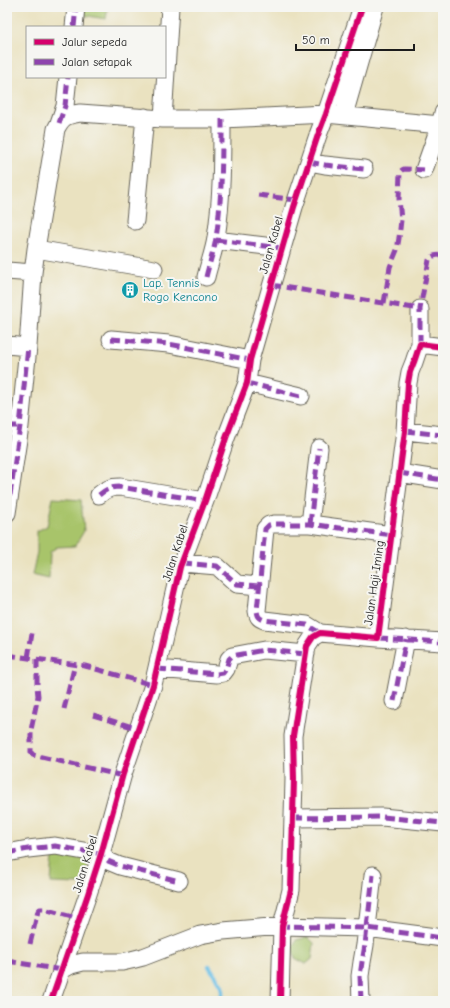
<svg xmlns="http://www.w3.org/2000/svg" width="450" height="1008" font-family="'Comic Neue',sans-serif">
	<style>
		.green { fill: #a8c46a; stroke: #627043 }
		.lines { fill: none; stroke-linecap: round; stroke-linejoin: round }
		.stream { stroke: #69bfe6; stroke-width: 4.5 }
		.street-casing { stroke: #646155; stroke-width: 19 }
		.street { stroke: #fff; stroke-width: 17 }
		.quiet { stroke: #8e44ad; stroke-width: 5; stroke-dasharray: 10 5; stroke-linecap: butt }
		.cycleway-casing { stroke: #f6f6f2; stroke-width: 8 }
		.cycleway { stroke: #d6006c; stroke-width: 6 }
		.labels { text-anchor: middle; stroke-width: 4; stroke-linejoin: round; paint-order: stroke }
		.street-label { font-size: 12px; fill: #1c1c1c; stroke: #f6f6f2 }
		.culture-label { font-size: 12px; fill: #0d838f; stroke: #f6f6f2; text-anchor: start }
	</style>
	<rect width="100%" height="100%" fill="#f6f6f2"/>
	<filter id="ink" filterUnits="userSpaceOnUse"><feTurbulence type="fractalNoise" baseFrequency=".025" numOctaves="2"/><feDisplacementMap in="SourceGraphic" scale="8" xChannelSelector="R" yChannelSelector="G"/><feConvolveMatrix kernelMatrix="1 2 1 2 8 2 1 2 1" color-interpolation-filters="sRGB"/></filter>
	<filter id="wash" filterUnits="userSpaceOnUse"><feTurbulence type="fractalNoise" baseFrequency=".012" numOctaves="4" result="noise"/><feDisplacementMap in="SourceGraphic" scale="16" xChannelSelector="R" yChannelSelector="G"/><feGaussianBlur stdDeviation="0.9" result="paint"/><feColorMatrix in="noise" values="0 0 0 0 0 0 0 0 0 0 0 0 0 0 0 0 0 1.4 0 .05"/><feComposite in="paint" operator="in"/></filter>
	<g filter="url(#wash)">
		<rect width="100%" height="100%" fill="#eae2c0"/>
		<path class="green" d="M78,7h30l-2,12 -29,-5z
			M53,498l28,2 3,31 -9,15 -18,1 -7,5 -1,27 -17,-4 5,-23v-21l10,-5z
			M53,856h24l13,2 -8,26 -31,-1z
			M308,937l6,6 -2,16 -6,5 -11,-6 -3,-10 4,-8z"/>
		<g class="lines">
			<path class="stream" d="M209,966l13,20v15"/>
		</g>
	</g>
	<g filter="url(#ink)">
		<g class="lines">
			<g class="street-casing">
				<path id="street" d="M74,27l2,-20
					M344,115l31,-108
					M163,119l7,-112
					M59,123l6,-17 3,-29
					M309,162l16,3 39,4
					M424,170l16,-45
					M135,221l10,-104
					M216,240l66,8
					M36,249l118,20
					M7,271l26,2 3,-24 20,-120c6,-12 10,-14 24,-16l83,6h59l104,-5 114,11 3,-12
					M206,277c3,-13 8,-26 10,-39 6,-39 6,-79 6,-119
					M420,309v35
					M111,339l58,5 81,16
					M7,345l21,2
					M247,383l54,13
					M405,431l38,4
					M399,473l44,7
					M99,495c7,-6 12,-8 21,-8l85,14
					M7,513l13,-87 8,-79 5,-74
					M310,524l9,-76
					M182,563l35,3 20,18 22,2
					M320,633l-13,-8 -43,-5c-5,-2 -6,-3 -7,-9l8,-82 4,-4 5,-1h36l82,11
					M378,638l65,4
					M157,669l60,5 6,-1 3,-4 3,-10 3,-3 32,-6 42,4
					M394,701l12,-62
					M293,818l89,-1 61,6
					M7,853l21,-4 27,-3 46,8 7,7 12,5 59,15
					M62,970l9,-5 12,-3h39l9,-2 12,-3 57,-22 23,-4 59,-5 85,2 76,10
					M51,1001l37,-107 13,-40 22,-80 30,-89 27,-118 25,-66 21,-63 21,-55 3,-23 44,-153 24,-72 8,-21 36,-107
					M280,1001l2,-75 9,-36 3,-111 -1,-43 14,-90 6,-9 7,-4 58,5 27,-207 3,-48 2,-11 4,-10 6,-18 23,3
					M361,1001l-1,-25 2,-14 3,-17 8,-70"/>
			</g>
			<use href="#street" class="street"/>
			<path class="quiet" d="M74,27l2,-20
				M59,123l6,-17 3,-29
				M309,162l16,3 39,4
				M258,195l38,5
				M216,240l66,8
				M206,277c3,-13 8,-26 10,-39 6,-39 6,-79 6,-119
				M271,285l149,24
				M384,303l6,-36 7,-17 2,-12 2,-18 -2,-21 1,-27 2,-2 2,-1 20,1
				M111,339l58,5 81,16
				M420,344v-35l9,-49c3,-5 8,-5 14,-5
				M247,383l54,13
				M7,426h13
				M405,431l38,4
				M399,473l44,7
				M10,495l10,-69 8,-79
				M99,495c7,-6 12,-8 21,-8l85,14
				M7,513l2,-16
				M310,524l9,-76
				M182,563l35,3 20,18 22,2
				M320,633l-13,-8 -43,-5c-5,-2 -6,-3 -7,-9l8,-82 4,-4 5,-1h36l82,11
				M378,638l65,4
				M7,655l78,11 68,19
				M28,658l4,-25
				M37,659v27l1,10 -7,34v22l2,3 90,21
				M157,669l60,5 6,-1 3,-4 3,-10 3,-3 32,-6 42,4
				M394,701l12,-62
				M64,709l11,-45
				M93,715l46,14
				M293,818l89,-1 61,6
				M7,853l21,-4 27,-3 46,8 7,7 12,5 59,15
				M282,929v-3l85,2 76,10
				M30,944l8,-33 2,-2h4l35,10
				M7,961l55,9
				M361,1001l-1,-25 2,-14 3,-17 8,-70"/>
			<g class="cycleway-casing">
				<path id="cycleway" d="M51,1001l37,-107 13,-40 22,-80 30,-89 27,-118 25,-66 21,-63 21,-55 3,-23 44,-153 24,-72 8,-21 36,-107
					M280,1001l2,-75 9,-36 3,-111 -1,-43 14,-90 6,-9 7,-4 58,5 27,-207 3,-48 2,-11 4,-10 6,-18 23,3"/>
			</g>
			<use href="#cycleway" class="cycleway"/>
		</g>
	</g>
	<defs>
		<g id="building-disc" transform="scale(0.9)"><circle r="9.5" fill="#0f9aa8" stroke="#f6f6f2"/><path d="M-4-6H4V6H1V3H-1V6H-4ZM-2.5-4.3h1.7v1.8h-1.7ZM.8-4.3h1.7v1.8H.8ZM-2.5-1h1.7V.8h-1.7ZM.8-1h1.7V.8H.8Z" fill="#fff"/></g>
	</defs>
	<g fill-rule="evenodd">
		<use href="#building-disc" x="130" y="290"/>
	</g>
	<g class="labels">
		<g class="street-label">
			<text transform="translate(271 245) rotate(-74)" y="4">Jalan Kabel</text>
			<text transform="translate(175 553) rotate(-72)" y="4">Jalan Kabel</text>
			<text transform="translate(374 583) rotate(-82)" y="4">Jalan Haji Iming</text>
			<text transform="translate(85 864) rotate(-73)" y="4">Jalan Kabel</text>
		</g>
		<g class="culture-label">
			<text x="143" y="287">Lap. Tennis<tspan x="143" dy="14">Rogo Kencono</tspan></text>
		</g>
	</g>
	<rect width="450" height="1008" fill="none" stroke="#f6f6f2" stroke-width="24"/>
	<rect x="26" y="26" width="140" height="52" fill="#f6f6f2" stroke="#9f9f9c"/>
	<rect x="34" y="39" width="20" height="6" fill="#d6006c" stroke="#9f9f9c"/>
	<text x="62" y="46" font-size="12" fill="#1c1c1c">Jalur sepeda</text>
	<rect x="34" y="59" width="20" height="6" fill="#8e44ad" stroke="#9f9f9c"/>
	<text x="62" y="66" font-size="12" fill="#1c1c1c">Jalan setapak</text>
	<path d="M296 44v6h118v-6" fill="none" stroke="#1c1c1c" stroke-width="2"/>
	<text x="302" y="44" font-size="12" fill="#1c1c1c" stroke="#f6f6f2" stroke-width="3" paint-order="stroke">50 m</text>
</svg>
